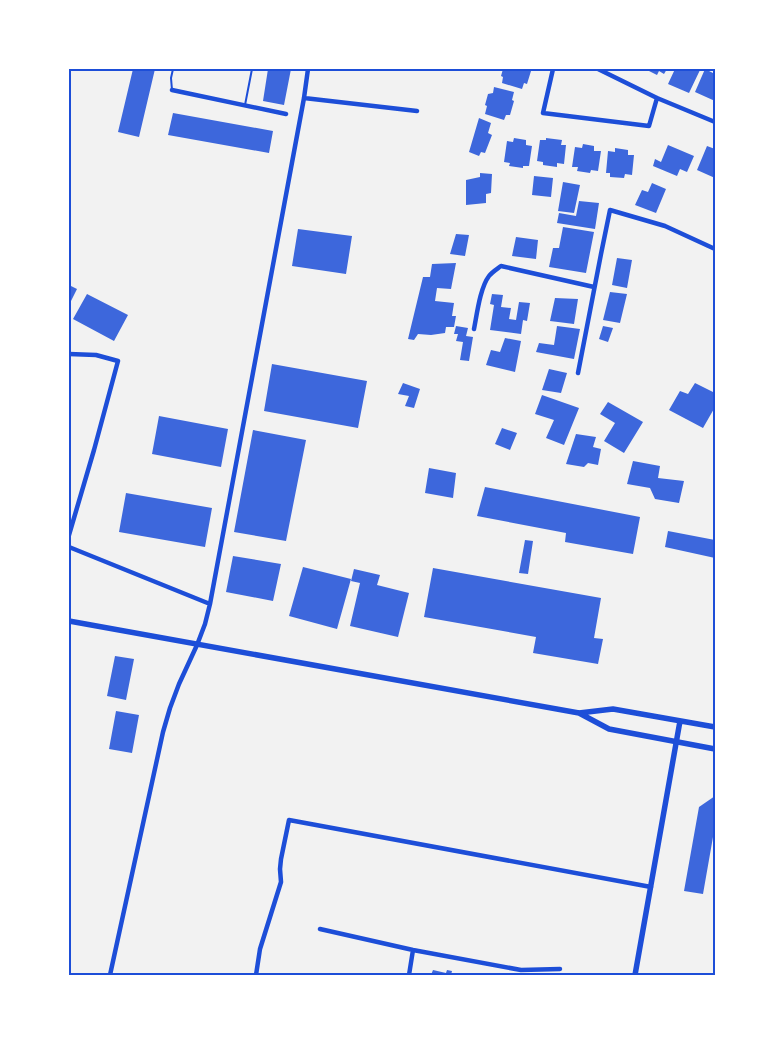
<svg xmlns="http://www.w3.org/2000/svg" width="784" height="1044" font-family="Commissioner,sans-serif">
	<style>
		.building { fill: #3d67dc }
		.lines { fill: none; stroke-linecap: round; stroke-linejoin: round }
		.service { stroke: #1d4ed8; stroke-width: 2 }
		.minor { stroke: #1d4ed8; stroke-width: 4.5 }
		.secondary { stroke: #1d4ed8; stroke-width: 5.5 }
		.neatline { fill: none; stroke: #1d4ed8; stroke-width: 2 }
	</style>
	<rect width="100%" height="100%" fill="#f2f2f2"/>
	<path class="building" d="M133,69h22l-16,68 -21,-5z
		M268,69h23l-7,36 -21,-4z
		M503,69h25v2h3l-4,13 -3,-1 -2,6 -20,-6 1,-6 -2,-1z
		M645,69h22l-3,5 -5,-3 -2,4z
		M675,69l25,1 -11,23 -21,-9z
		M705,69l10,5v27l-20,-9z
		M494,87l20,5 -2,8 2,1 -4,14h-4l-2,5 -19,-6 2,-8 -2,-1 3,-11 5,-1z
		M173,113l100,18 -4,22 -101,-18z
		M479,118l12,5 -3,10 4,2 -7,18 -4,-1 -2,4 -10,-4z
		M514,138l12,2v5l6,1 -3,20h-6v2l-14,-2 1,-3 -6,-1 3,-21 6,1z
		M546,138l16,2 -1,5h5l-2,19 -7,-1v4l-14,-2v-3l-6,-1 3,-21h6z
		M583,144l11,2v5h7l-3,20 -7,-1 -1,3 -13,-2 1,-4h-6l3,-20 7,1z
		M668,145l26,11 -7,16 -7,-3 -3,7 -24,-10 2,-7 6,3z
		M707,146l8,3v29l-18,-8z
		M615,148l13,2v5h6l-2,20 -7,-1 -1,4 -14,-1v-4h-4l2,-22 7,1z
		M480,173l12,1 -1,19 -5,1v9l-20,2v-25l14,-3z
		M534,176l19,2 -2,19 -19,-2z
		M563,182l17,3 -6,28 -16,-2z
		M652,183l14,6 -10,24 -21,-8 7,-15 6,2z
		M579,201l20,2 -4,26 -38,-6 2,-10 17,3z
		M563,227l31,5 -8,41 -37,-6 4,-19h6z
		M298,229l54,7 -6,38 -54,-8z
		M456,234l13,1 -4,21 -15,-2z
		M516,237l22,3 -2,19 -24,-3z
		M617,258l15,2 -5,28 -15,-3z
		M456,263l-5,26 -14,-1 -2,13 19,2 -2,13h4l-2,11h-8l-1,6 -14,2 -13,-1 -4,6 -6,-1 15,-62h7l2,-13z
		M69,285l8,4 -8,16z
		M610,292l17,2 -7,29 -17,-3z
		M87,294l41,21 -14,26 -41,-22z
		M492,294l11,1 -2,12 10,1 -2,11 7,1 3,-18 11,1 -3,18 -4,-1 -2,14 -31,-4 4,-25 -4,-1z
		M555,298l23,1 -4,25 -24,-3z
		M456,326l12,2 -2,8 7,1 -4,24 -9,-1 3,-18 -7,-1 2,-7h-4z
		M557,326l23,3 -6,30 -38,-7 3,-9 15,2z
		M603,326l10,2 -5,14 -9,-3z
		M505,338l16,3 -6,31 -29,-7 5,-15 9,2z
		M272,364l95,17 -9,47 -94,-17z
		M549,369l18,4 -6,20 -19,-3z
		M403,383l17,6 -6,19 -9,-2 4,-10 -11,-2z
		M695,383l20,10v14l-12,21 -34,-18 11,-19 8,3z
		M542,395l37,13 -15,37 -18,-7 8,-18 -19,-6z
		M608,402l35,20 -19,31 -20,-12 11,-18 -15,-9z
		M159,416l69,13 -7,38 -69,-13z
		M502,428l15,5 -7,17 -15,-6z
		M253,430l53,10 -20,101 -52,-9z
		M576,434l20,3 -3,10 8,2 -3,16 -10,-2 -4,4 -18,-3z
		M633,461l27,5 -2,12 26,3 -5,22 -24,-4 -5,-11 -23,-4z
		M429,468l27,5 -3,25 -28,-5z
		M485,487l155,30 -7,37 -68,-12 1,-9 -89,-17z
		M126,493l86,15 -7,39 -86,-15z
		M668,531l47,9v18l-50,-11z
		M525,540l8,1 -5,33 -9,-1z
		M233,556l48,8 -8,37 -47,-9z
		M303,567l48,12 -14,50 -48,-13z
		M433,568l168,30 -7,40 9,1 -5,25 -65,-11 3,-16 -112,-20z
		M354,569l26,6 -3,10 32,8 -11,44 -48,-11 10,-43 -9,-2z
		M115,656l19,3 -8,41 -19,-4z
		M116,711l23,4 -7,38 -23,-4z
		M715,796v42l-2,-1 -10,57 -19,-3 15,-84z
		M433,970l13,3 1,-3 5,1 -1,4h-20z"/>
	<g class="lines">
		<path class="service" d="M172,90l-1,-12 2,-9
			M245,105l7,-36"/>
		<path class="minor" d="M553,69l-10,44 106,13 8,-28
			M598,69l59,29 58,24
			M172,90l114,24
			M304,98l113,13
			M474,329c3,-15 6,-41 15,-53 3,-4 8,-7 12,-10l93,21
			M69,354l27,1 22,6 -24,89 -25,85
			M578,373l23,-119 9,-44 55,16 50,23
			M69,547l141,57
			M320,929l93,21 108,20 39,-1
			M110,975l53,-243 7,-24 9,-24 18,-39 8,-21 5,-20 94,-506 4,-29
			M256,975l4,-26 21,-67 -1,-13 1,-10 8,-39 362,67
			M409,975l4,-25"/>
		<path class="secondary" d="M69,621l510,92 34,-4 102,18
			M579,713l30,16 106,20
			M635,975l45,-254"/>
	</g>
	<rect width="784" height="1044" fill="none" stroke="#ffffff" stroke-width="140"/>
	<rect x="70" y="70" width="644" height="904" class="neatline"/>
</svg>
